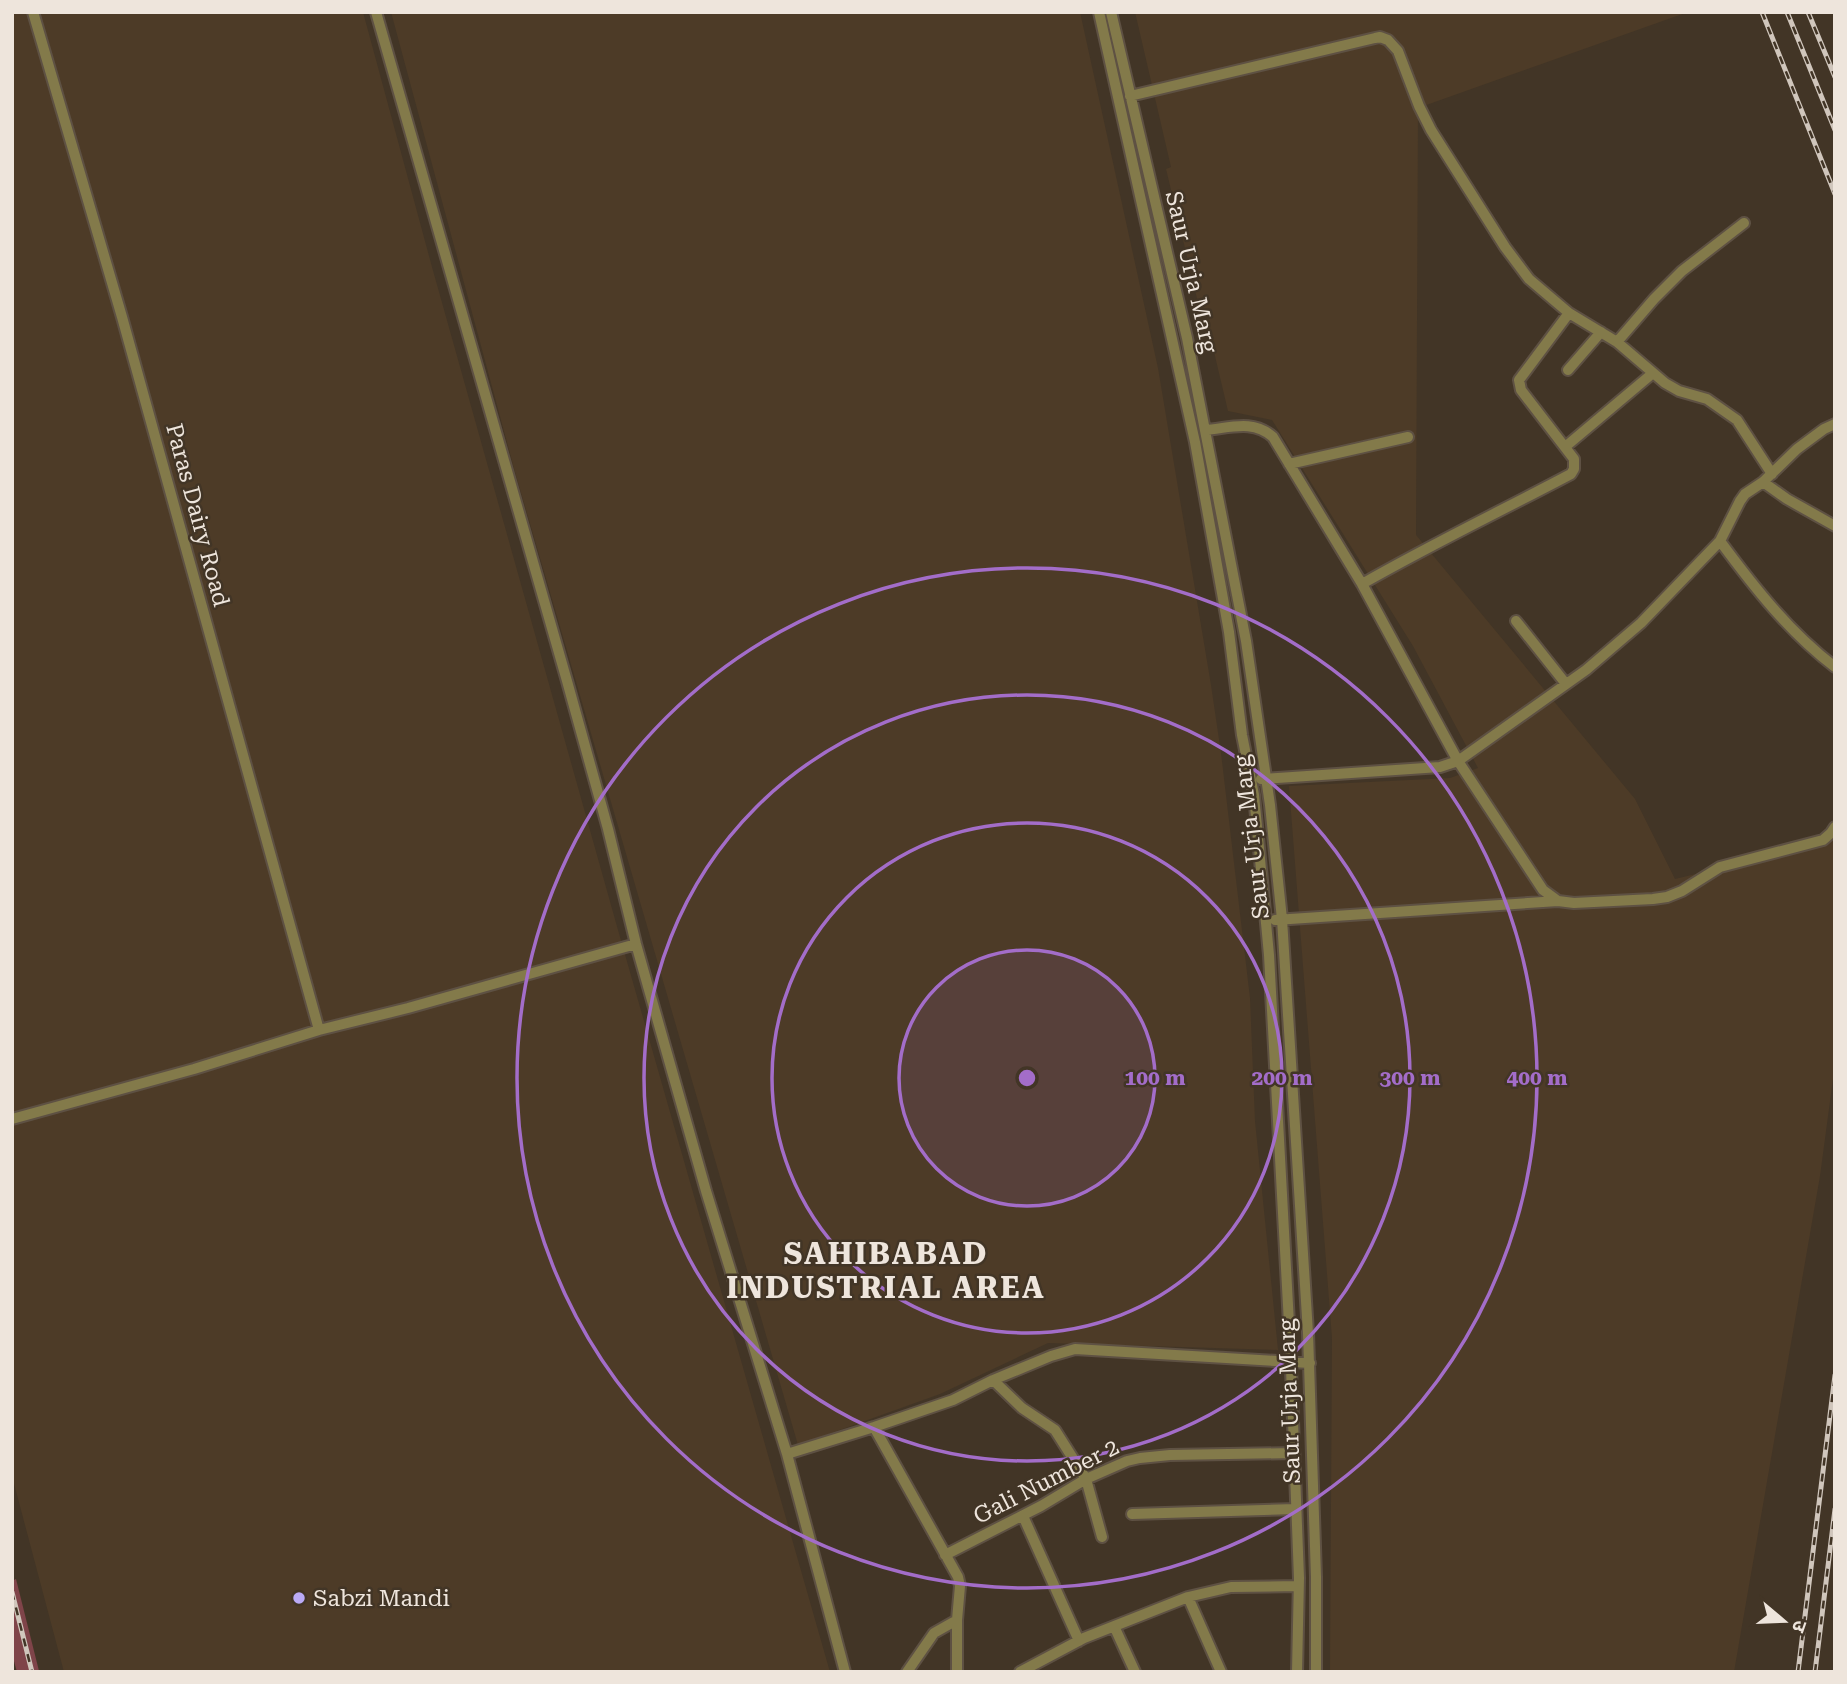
<svg xmlns="http://www.w3.org/2000/svg" width="1847" height="1684" font-family="'Roboto Serif','Noto Sans Devanagari',serif">
	<style>
		.built { fill: #4d3b27 }
		.green { fill: #7f4449 }
		.lines { fill: none; stroke-linecap: round; stroke-linejoin: round }
		.minor-casing { stroke: #5e5143; stroke-width: 14 }
		.minor { stroke: #837a4a; stroke-width: 10 }
		.rail-casing { stroke: #d0c6bc; stroke-width: 5 }
		.rail { stroke: #423526; stroke-width: 2.5; stroke-dasharray: 8; stroke-linecap: butt }
		.ring { fill: none; stroke: #a36dc9; stroke-width: 3.5 }
		.poi-dot { fill: #baaaf6; stroke: #423526; stroke-width: 2.5 }
		.labels { text-anchor: middle; stroke-width: 5; stroke-linejoin: round; paint-order: stroke }
		.street-label { font-size: 23px; fill: #eee5dc; stroke: #423526 }
		.poi-label { font-size: 23px; fill: #eee5dc; stroke: #423526; text-anchor: start }
		.district-label { font-size: 30px; font-weight: bold; letter-spacing: 2px; fill: #eee5dc; stroke: #423526 }
		.centre { fill: #a36dc9; stroke: #423526; stroke-width: 3.5 }
		.ring-label { font-size: 21px; text-anchor: middle; font-weight: bold; fill: #a36dc9; stroke: #423526; stroke-width: 5; stroke-linejoin: round; paint-order: stroke }
	</style>
	<rect width="100%" height="100%" fill="#423526"/>
	<path class="built" d="M12,12h351l69,255 186,663 212,742h-766l-52,-196z
		M391,12h689l78,356 53,317 10,68 29,245 5,123 23,229 -230,-7 -108,51 -142,51 -283,-973z
		M1135,12h553l-270,96 -2,427 219,264 40,80 160,-39v224l-15,112 -86,496h-404l2,-334 -43,-552 161,-8 28,-10 -65,-122 -141,-226 -44,-9 -18,-76 -4,1 -40,-167 5,-2z"/>
	<path class="green" d="M16,1579l23,92 -22,1 -5,-18v-73z"/>
	<g class="lines">
		<g class="minor-casing">
			<path id="minor" d="M33,12l89,305 197,713
				M376,12l191,669 41,148 28,115 70,247 81,263 58,218
				M1099,12l96,430 34,190 13,103 12,60 15,160 21,387 9,236 -2,94
				M1111,12l76,326 59,303 24,164 12,114 26,414 8,244v95
				M1130,96l245,-58 5,-1 8,3 10,11 21,55 12,24 74,117 24,32 40,34 48,29 48,41 14,8 28,8 30,21 35,54
				M1617,342l37,-43 28,-28 62,-48
				M1568,370l33,-38
				M1205,430c25,-2 48,-11 68,7l89,147 96,177 85,129 15,11
				M1565,447l88,-74
				M1289,464l119,-27
				M1763,482l24,17 48,27
				M1720,541c34,46 69,91 115,126
				M1362,584c68,-39 139,-73 209,-110l3,-5v-10l-53,-69 -2,-10 50,-67
				M1516,621l50,63
				M1261,779l179,-12 18,-6 128,-91 55,-47 79,-82 20,-40 5,-7 18,-12 34,-33 27,-20 11,-5
				M1275,920l283,-19 16,2 79,-4 14,-2 15,-6 38,-24 103,-27 8,-7 4,-6
				M12,1119l182,-50 125,-39 89,-22 228,-64
				M993,1380l29,28 33,22 31,49 16,58
				M874,1427l84,150 2,9 -3,34v52
				M787,1454l87,-27 79,-27 40,-20 58,-24 24,-7 235,14
				M1132,1514l164,-5
				M1023,1516l56,125
				M945,1555l96,-49 45,-27 41,-18 13,-3 30,-3 124,-2
				M1188,1597l33,75
				M1114,1626l21,46
				M907,1672l27,-39 23,-13
				M1020,1672l64,-34 104,-41 43,-10 67,-1"/>
		</g>
		<use href="#minor" class="minor"/>
		<g class="rail-casing">
			<path id="rail" d="M1762,12l73,182
				M1787,12l48,118
				M1808,12l27,65
				M12,1592l20,80
				M1798,1672l37,-297
				M1815,1672l20,-163"/>
		</g>
		<use href="#rail" class="rail"/>
	</g>
	<circle cx="1027" cy="1078" r="128" fill="#a36dc9" fill-opacity=".12"/>
	<g class="ring">
		<circle cx="1027" cy="1078" r="128"/>
		<circle cx="1027" cy="1078" r="255"/>
		<circle cx="1027" cy="1078" r="383"/>
		<circle cx="1027" cy="1078" r="510"/>
	</g>
	<circle class="poi-dot" cx="299" cy="1598" r="7"/>
	<g class="labels">
		<g class="street-label">
			<text transform="translate(1192 272) rotate(77)" y="8">Saur Urja Marg</text>
			<text transform="translate(198 515) rotate(75)" y="8">Paras Dairy Road</text>
			<text transform="translate(1251 837) rotate(-97)" y="8">Saur Urja Marg</text>
			<text transform="translate(1289 1401) rotate(-92)" y="8">Saur Urja Marg</text>
			<text transform="translate(1046 1481) rotate(-27)" y="8">Gali Number 2</text>
		</g>
		<g class="poi-label">
			<text x="313" y="1606">Sabzi Mandi</text>
		</g>
		<g class="district-label">
			<text x="886" y="1264">SAHIBABAD<tspan x="886" dy="34">INDUSTRIAL AREA</tspan></text>
		</g>
	</g>
	<circle cx="1027" cy="1078" r="10" class="centre"/>
	<g class="ring-label">
		<text x="1155" y="1085">100 m</text>
		<text x="1282" y="1085">200 m</text>
		<text x="1410" y="1085">300 m</text>
		<text x="1537" y="1085">400 m</text>
	</g>
	<rect width="1847" height="1684" fill="none" stroke="#eee5dc" stroke-width="28"/>
	<g transform="translate(1784 1621) rotate(109)" stroke="#423526" stroke-width="5" paint-order="stroke">
	<path d="M0-5L12 26L0 18L-12 26Z" fill="#eee5dc"/>
	<text y="-10" font-size="19" font-weight="bold" text-anchor="middle" fill="#eee5dc">उ</text>
	</g>
</svg>
